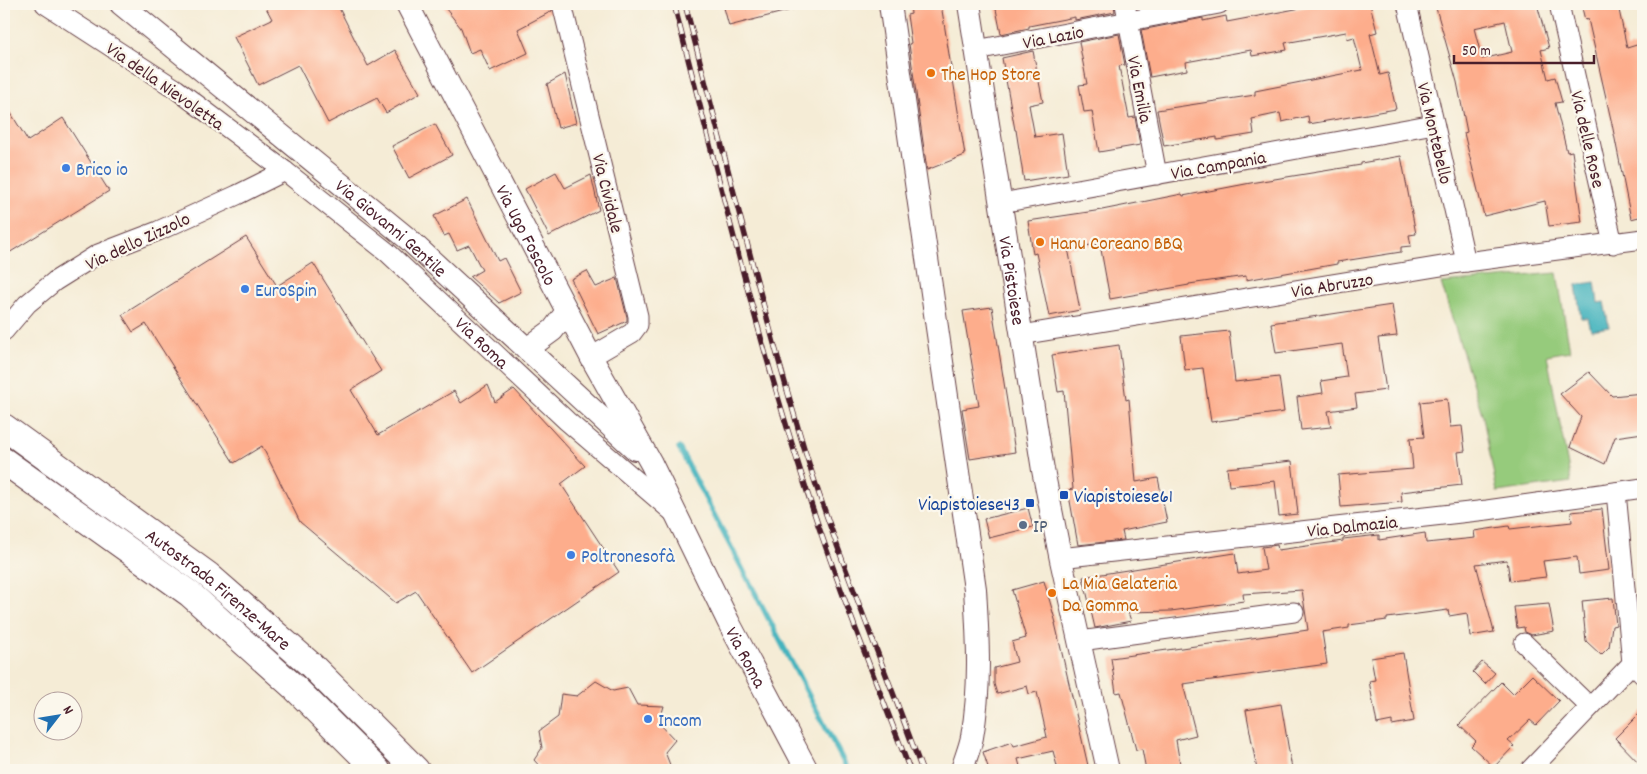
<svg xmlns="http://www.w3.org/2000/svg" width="1647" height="774" font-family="Dekko,sans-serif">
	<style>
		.green { fill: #96cb7c; stroke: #707554 }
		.water { fill: #45b4be; stroke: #486a74 }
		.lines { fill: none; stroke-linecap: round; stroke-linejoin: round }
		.stream { stroke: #45b4be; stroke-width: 5.5 }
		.building { fill: #fdad8c; fill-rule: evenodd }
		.minor-casing { stroke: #643e45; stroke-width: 21 }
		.major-casing { stroke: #643e45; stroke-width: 24 }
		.highway-casing { stroke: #643e45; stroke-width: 28 }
		.minor { stroke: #fff; stroke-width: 19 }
		.major { stroke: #fff; stroke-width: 22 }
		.highway { stroke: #fff; stroke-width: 26 }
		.rail-casing { stroke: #4a1f2b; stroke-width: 5.5 }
		.rail { stroke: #fbf7ec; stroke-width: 4; stroke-dasharray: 11; stroke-linecap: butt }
		.food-dot { fill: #e8710a; stroke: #fbf7ec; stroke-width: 2 }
		.shop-dot { fill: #3f7fe0; stroke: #fbf7ec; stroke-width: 2 }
		.transit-dot { fill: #1a4fb4; stroke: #fbf7ec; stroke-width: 2 }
		.service-dot { fill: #5c6f8a; stroke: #fbf7ec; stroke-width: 2 }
		.labels { text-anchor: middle; stroke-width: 4.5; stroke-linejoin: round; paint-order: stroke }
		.street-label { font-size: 19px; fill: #4a1f2b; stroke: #fbf7ec }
		.food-label { font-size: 19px; fill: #c56008; stroke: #fbf7ec; text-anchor: start }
		.shop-label { font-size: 19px; fill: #366cbe; stroke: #fbf7ec; text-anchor: start }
		.transit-label { font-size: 19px; fill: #164399; stroke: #fbf7ec; text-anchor: start }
		.service-label { font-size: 19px; fill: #4e5e75; stroke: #fbf7ec; text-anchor: start }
	</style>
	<rect width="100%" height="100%" fill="#fbf7ec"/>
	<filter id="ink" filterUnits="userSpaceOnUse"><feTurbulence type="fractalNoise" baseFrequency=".02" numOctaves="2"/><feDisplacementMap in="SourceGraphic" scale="10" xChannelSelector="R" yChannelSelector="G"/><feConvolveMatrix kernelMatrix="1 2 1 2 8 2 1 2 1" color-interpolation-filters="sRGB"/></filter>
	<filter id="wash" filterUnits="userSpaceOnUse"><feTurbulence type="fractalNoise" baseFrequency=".0096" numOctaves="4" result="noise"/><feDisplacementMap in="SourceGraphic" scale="20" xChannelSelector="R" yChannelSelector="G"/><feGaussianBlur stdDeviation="1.12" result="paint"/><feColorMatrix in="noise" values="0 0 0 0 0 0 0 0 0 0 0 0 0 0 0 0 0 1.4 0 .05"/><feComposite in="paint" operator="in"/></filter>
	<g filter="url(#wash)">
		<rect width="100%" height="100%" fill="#f5ecd6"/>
		<path class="green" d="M1557,273l13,78 -23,4 24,127 -74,10 -14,-75 -42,-134z"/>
		<path class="water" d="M1595,282l3,21 6,-1 5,25 -18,3 -3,-12h-7l-5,-33z"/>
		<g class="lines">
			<path class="stream" d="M679,448l169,322"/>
		</g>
		<g id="blocks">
			<path class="building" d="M264,4h73l31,62 27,-16 25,43 -34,20 -9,-15 -49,25 -30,-58 -40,20 -24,-48 38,-18z
				M442,4h109l1,7 -34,18 10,24 -38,18 -10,-22 -10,4 -9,-25z
				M723,4h72v5l-66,17z
				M910,4h31l24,151 -38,15 -18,-126 2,-1 -4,-28 4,-1z
				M995,4h119l1,8 -40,8v-3l-36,7 -10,2v2l-28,6z
				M1322,4h48l7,28 -7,2 10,41 8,-2 8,36 -87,15 -1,-8 -26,6 -2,-9 -28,6 2,15 -37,6v-3l-53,9 -7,-36 98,-15v-4l107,-21 -8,-33 -7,2 -1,-7 -61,11 2,7 -35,6 -1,-6 -65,12 1,8 -37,7 -9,-47 62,-12v3l23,-5 1,6z
				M1451,4h86l12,44 -8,2 7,29 7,-2 7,25 -7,1 12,49 5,-1 10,71 -33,4 -4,-25 -61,15 -20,-83 3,-1 -10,-50 -21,-74zM1505,21l7,31 -30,7 -8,-31z
				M1581,4h45v4l-7,2 8,38 16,-5v173l-12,3 -19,-95 -24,-105 -3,1z
				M1119,34l6,31 -6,1 10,52 6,-1 5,28 -41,7 -7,-41 -8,1 -5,-27 8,-1 -8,-42z
				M1033,51l10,51 -14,3 6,32 27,-4 6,41 -44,7 -8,-51h-1l-13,-72z
				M565,74l11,49 -18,5 -11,-44z
				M4,102l24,39 35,-23 46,73 -105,65z
				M435,124l17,31 -43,23 -17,-32z
				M1401,156l15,78 -7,1 2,11 -10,1v5l-64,10v2l-91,16v-4l-57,8v1l-79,14 -10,-55 -32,4 12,62 -31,6 -13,-63 -3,1 -5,-33 74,-11 80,-16 1,2 73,-14 105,-17v-2z
				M556,172l9,16 26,-13 8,35 -50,26 -24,-47z
				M467,199l31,62 6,-3 17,34 -22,11 -29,-26 12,-7 -13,-25 -12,5 -8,-16 -5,2 -10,-20z
				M246,237l31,49 36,-23 68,108 -30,19 27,45 76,-44 7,12 27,-18 7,17 19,-13 71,77 -24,18 58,88 -147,101 -56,-82 -20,12 -96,-81 -38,-76 -28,17 -88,-139 -13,8 -11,-17z
				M587,271l9,16 21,-9 10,39v4l-29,13 -27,-55z
				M1392,305l5,31 -19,2 8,52 -31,4 2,13 -29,4 3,16 -30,3 -4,-33 26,-4 -2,-12 26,-4 -5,-33 -66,9 -5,-30z
				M992,307l23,145 -45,7 -8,-50 17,-3 -16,-95z
				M1229,331l6,51 44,-5 5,35 -73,10 -8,-54 -18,2 -4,-34z
				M1119,345l7,55 3,-1 7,83 22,-4 9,44 -45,9 2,9 -46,5 -10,-55 5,-1 -9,-98 -6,1 -6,-37z
				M1589,372l23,24 31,-3v40l-28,4 -10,27 -35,-17 11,-30 -21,-23z
				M1447,399l3,28 12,-1 3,25 -7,1 4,33 -61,7 1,10 -61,5 -3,-32 75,-6 -3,-31 14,-1 -4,-35z
				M1292,461l6,53 -19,2 -4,-35 -46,5 -2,-18z
				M1028,508l5,19 -44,11 -5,-19z
				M1602,509l7,61 -30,4 -2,-17 -34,4 3,16 -36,4 -3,-21 -31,4 18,68 -24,4 -3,-23 -18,3 -1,-6 -61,8v2l-38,5v3l-27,4 5,32 -144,20 13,51 -20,5 5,30h-35l-4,-21 -6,1 -15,-58 -5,1 -5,-35 197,-28 -6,-40 -59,4 1,7 -73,10 -43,1 3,9 -36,7 -12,-51 152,-24 3,21 28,-4 -4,-23 8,-1 7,-1 1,5 65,-9v-2l36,-4v5l46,-7 1,10 49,-5 -1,-7 35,-5 1,3 62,-7 -1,-10z
				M1044,581l12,42h-1l34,147h-31l-5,-19 -35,8 3,11h-32l-6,-18 29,-10 2,4 33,-9 -10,-45 -8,2 -2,-8 -30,8 -3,-10v-16l23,-6 -5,-20 14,-4 -14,-48z
				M1613,598l3,27 -4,1 -3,21 -8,8 -15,-14 -4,-40z
				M1549,604l5,27 -22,4 -7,-3 -1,-5 -7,1 -3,-21z
				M1403,653l11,68 -22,4v-4l-15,3 -8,-43 6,-1 -4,-22z
				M1482,662l13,11 -10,11 -12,-12z
				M1532,675l27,26 -23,24 -6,-5 -22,21 6,5 -20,21 -23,-21 5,-5 -17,-16 42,-43 12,12z
				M596,681l17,10 15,-3 9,17 27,1 -5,17 16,17 -10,12 7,18h-129l-9,-10 8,-12 -3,-17 19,-14 3,-23 16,2z
				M1281,704l11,65 -35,1 -11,-60z
				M1643,710v57l-28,-29z"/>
		</g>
	</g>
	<g filter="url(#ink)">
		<use href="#blocks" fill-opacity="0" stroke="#643e45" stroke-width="1"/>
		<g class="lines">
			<g class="minor-casing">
				<g id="minor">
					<path id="s1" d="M45,4l131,85 109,82 102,81 180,169 107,92"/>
					<path d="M562,4l76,312v9l-6,8 -41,24"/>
					<path d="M1125,4l32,171"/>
					<path d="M1407,4l59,258"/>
					<path d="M1559,4l54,240"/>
					<path d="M976,50l243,-46"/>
					<path d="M1001,203l433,-79"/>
					<path d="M4,331l23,-27 28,-23 43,-27 60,-23 79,-36 48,-24"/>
					<path d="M1021,335l445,-73 177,-23"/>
					<path d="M1616,492l16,171 11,12"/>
					<path d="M1060,558l427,-48 156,-22"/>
					<path d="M1080,641l214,-29"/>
					<path d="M1524,643l66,64"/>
					<path d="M1530,770l111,-116"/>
				</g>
			</g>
			<g class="major-casing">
				<g id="major">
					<path id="s2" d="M121,4l286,234 228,211"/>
					<path id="s3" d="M407,4l184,353 60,106 78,160 78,147"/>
					<path d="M890,4l85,585c3,49 6,99 -3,148 -2,11 -7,22 -10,33"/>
					<path id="s4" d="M969,4l74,466 18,90 47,210"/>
					<path d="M527,349l26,-19 14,-19"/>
				</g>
			</g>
			<g class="highway-casing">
				<g id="highway">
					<path id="s5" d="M4,427l204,148 103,90 105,105"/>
					<path d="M4,461l186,133 105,94 82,82"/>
				</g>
			</g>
			<use href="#minor" class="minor"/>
			<use href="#major" class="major"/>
			<use href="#highway" class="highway"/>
			<g class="rail-casing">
				<path id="rail" d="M674,4c41,159 79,318 129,475 31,98 70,195 107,291
					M685,4c39,148 75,297 119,444 34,109 79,215 118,322"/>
			</g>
			<use href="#rail" class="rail"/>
		</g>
	</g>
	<g class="food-dot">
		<circle cx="931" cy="73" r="5"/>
		<circle cx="1040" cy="242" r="5"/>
		<circle cx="1052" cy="593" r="5"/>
	</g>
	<g class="shop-dot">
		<circle cx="66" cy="168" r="5"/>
		<circle cx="245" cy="289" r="5"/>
		<circle cx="571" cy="555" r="5"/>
		<circle cx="648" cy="719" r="5"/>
	</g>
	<g class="transit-dot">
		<rect x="1059" y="490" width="10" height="10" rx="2.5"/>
		<rect x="1025" y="498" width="10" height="10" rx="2.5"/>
	</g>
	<circle class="service-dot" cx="1023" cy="525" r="5"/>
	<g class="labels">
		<g class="street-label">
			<text transform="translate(1053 36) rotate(-11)" y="7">Via Lazio</text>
			<text transform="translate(166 85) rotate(35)" y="7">Via della Nievoletta</text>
			<text transform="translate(1141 89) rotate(79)" y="7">Via Emilia</text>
			<text transform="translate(1436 133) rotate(77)" y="7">Via Montebello</text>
			<text transform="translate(1589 139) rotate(77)" y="7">Via delle Rose</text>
			<text transform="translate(1218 164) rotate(-10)" y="7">Via Campania</text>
			<text transform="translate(609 193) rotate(76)" y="7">Via Cividale</text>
			<text dy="7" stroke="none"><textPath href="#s2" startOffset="351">Via Giovanni Gentile</textPath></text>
			<text dy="7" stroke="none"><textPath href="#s3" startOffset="260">Via Ugo Foscolo</textPath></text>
			<text transform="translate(137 240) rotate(-25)" y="7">Via dello Zizzolo</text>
			<text dy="7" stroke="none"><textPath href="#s4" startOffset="280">Via Pistoiese</textPath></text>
			<text transform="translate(1332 284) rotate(-9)" y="7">Via Abruzzo</text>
			<text dy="7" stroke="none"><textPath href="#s1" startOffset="554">Via Roma</textPath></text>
			<text transform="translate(1352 525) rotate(-6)" y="7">Via Dalmazia</text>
			<text dy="7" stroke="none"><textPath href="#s5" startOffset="269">Autostrada Firenze-Mare</textPath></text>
			<text dy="7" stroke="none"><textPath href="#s3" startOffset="736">Via Roma</textPath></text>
		</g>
		<g class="food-label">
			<text x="941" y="80">The Hop Store</text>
			<text x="1050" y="249">Hanu Coreano BBQ</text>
			<text x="1062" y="589">La Mia Gelateria<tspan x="1062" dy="22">Da Gomma</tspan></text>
		</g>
		<g class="shop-label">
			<text x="76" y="175">Brico io</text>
			<text x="255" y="296">EuroSpin</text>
			<text x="581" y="562">Poltronesofà</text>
			<text x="658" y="726">Incom</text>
		</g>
		<g class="transit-label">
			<text x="1074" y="502">Viapistoiese61</text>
			<text x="1020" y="510" text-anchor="end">Viapistoiese43</text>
		</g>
		<g class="service-label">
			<text x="1033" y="532">IP</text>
		</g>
	</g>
	<rect width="1647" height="774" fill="none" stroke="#fbf7ec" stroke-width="20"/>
	<g transform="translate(58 716) rotate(59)"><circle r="24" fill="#fbf7ec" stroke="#b4a19f"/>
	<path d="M0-4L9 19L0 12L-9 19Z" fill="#1f6fb2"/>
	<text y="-8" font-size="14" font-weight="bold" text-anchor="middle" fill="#4a1f2b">N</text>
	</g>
	<path d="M1454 55v8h140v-8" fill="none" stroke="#4a1f2b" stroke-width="2.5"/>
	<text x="1462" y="55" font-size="15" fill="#4a1f2b" stroke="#fbf7ec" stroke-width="4" paint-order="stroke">50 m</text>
</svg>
